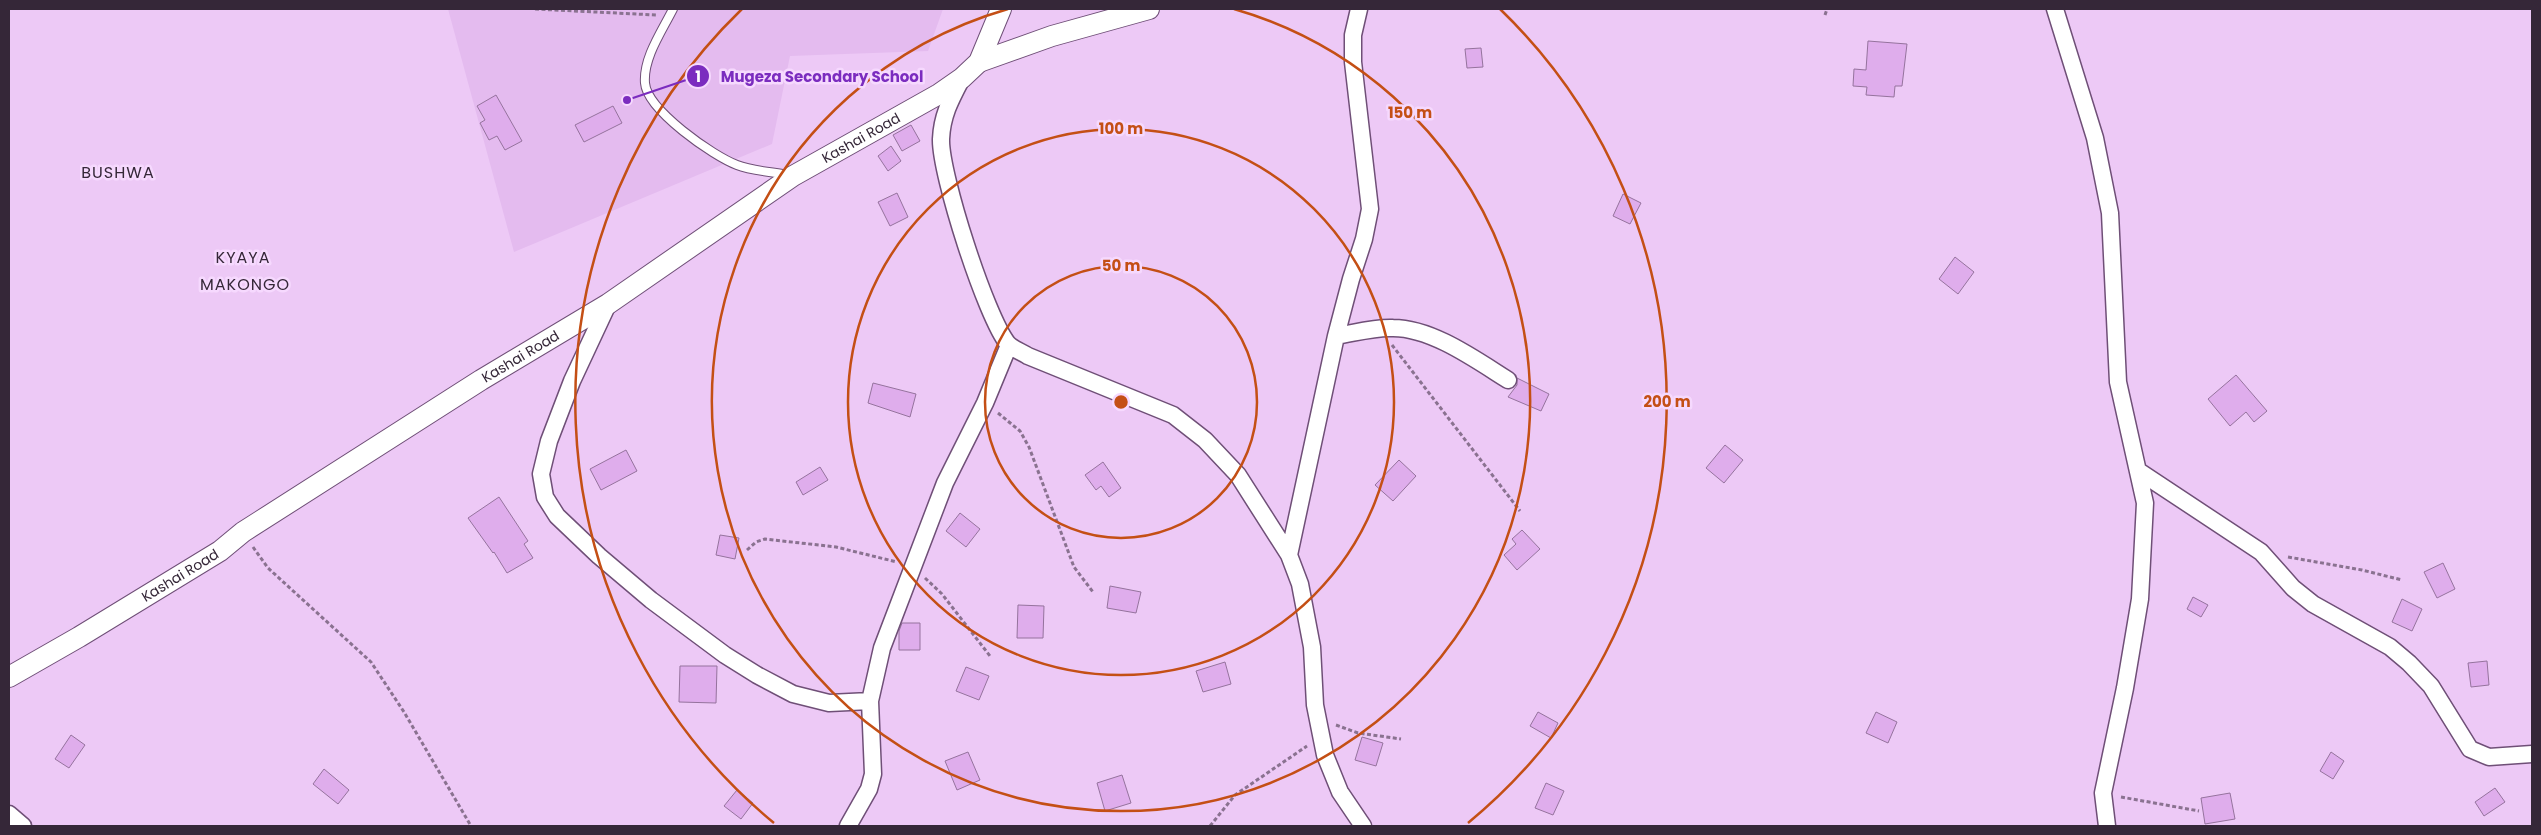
<svg xmlns="http://www.w3.org/2000/svg" width="2541" height="835" font-family="Poppins,sans-serif">
	<style>
		.built { fill: #e4bbef }
		.building { fill: #dfadec; stroke: #95739d }
		.lines { fill: none; stroke-linecap: round; stroke-linejoin: round }
		.service-casing { stroke: #6f4f77; stroke-width: 10 }
		.minor-casing { stroke: #6f4f77; stroke-width: 19 }
		.tertiary-casing { stroke: #6f4f77; stroke-width: 22 }
		.path { stroke: #8a7290; stroke-width: 3; stroke-dasharray: 4 2.5; stroke-linecap: butt }
		.service { stroke: #fff; stroke-width: 8 }
		.minor { stroke: #fff; stroke-width: 16 }
		.tertiary { stroke: #fff; stroke-width: 20 }
		.ring { fill: none; stroke: #c44f15; stroke-width: 2.5 }
		.labels { text-anchor: middle; stroke-width: 5; stroke-linejoin: round; paint-order: stroke }
		.street-label { font-size: 14px; fill: #352738; stroke: #f6d9fe }
		.quarter-label { font-size: 16px; letter-spacing: 1px; fill: #352738; stroke: #f6d9fe }
		.centre { fill: #c44f15; stroke: #f6d9fe; stroke-width: 2.5 }
		.ring-label { font-size: 15px; text-anchor: middle; font-weight: bold; fill: #c44f15; stroke: #f6d9fe; stroke-width: 5; stroke-linejoin: round; paint-order: stroke }
		.leader { fill: none; stroke: #7b2cbf; stroke-width: 2 }
		.callout-dot { fill: #7b2cbf; stroke: #f6d9fe; stroke-width: 2 }
		.mark-label { font-size: 15px; text-anchor: middle; font-weight: bold; fill: #fff }
		.callout-label { font-size: 15px; text-anchor: middle; font-weight: bold; fill: #7b2cbf; stroke: #f6d9fe; stroke-width: 5; stroke-linejoin: round; paint-order: stroke }
	</style>
	<rect width="100%" height="100%" fill="#edc9f6"/>
	<path class="built" d="M448,9h495l-15,42 -138,5 -18,88 -258,108z"/>
	<path class="building" d="M1868,41l39,3 -5,42h-7l-1,11 -28,-2 1,-8 -14,-1 1,-17 12,1z
		M1481,48l2,19 -16,1 -2,-19z
		M496,95l26,46 -17,9 -8,-14 -8,4 -9,-17 5,-3 -8,-14z
		M613,106l9,17 -38,19 -9,-17z
		M911,125l9,16 -18,10 -9,-16z
		M891,146l10,15 -13,10 -10,-15z
		M897,193l11,24 -18,9 -12,-24z
		M1623,194l18,9 -11,21 -17,-8z
		M1955,257l19,15 -16,22 -19,-15z
		M2236,375l31,36 -13,11 -8,-10 -16,14 -22,-27z
		M1517,378l32,16 -8,17 -33,-14 9,-12z
		M873,383l43,11 -6,23 -42,-14z
		M1725,445l18,15 -19,23 -18,-15z
		M626,450l11,21 -36,19 -11,-21z
		M1399,460l17,16 -23,25 -18,-16z
		M1103,462l18,26 -12,9 -8,-11 -5,4 -11,-15z
		M820,467l8,13 -25,15 -7,-13z
		M499,497l29,44 -4,3 9,14 -26,15 -13,-21 -1,1 -25,-35z
		M960,513l20,16 -14,18 -20,-16z
		M1522,530l18,19 -23,21 -13,-15 12,-11 -4,-5z
		M720,535l19,3 -4,21 -19,-4z
		M2443,563l12,26 -18,9 -13,-26z
		M1110,586l31,6 -5,21 -29,-5z
		M2193,597l15,8 -7,12 -14,-8z
		M2402,599l20,10 -10,22 -20,-9z
		M1018,605l26,1 -1,32h-26z
		M902,623h18v27h-21v-19z
		M2487,661l2,24 -18,2 -3,-24z
		M1225,662l6,22 -28,8 -7,-21z
		M680,666h37l-1,37 -37,-1z
		M966,667l23,9 -10,24 -23,-9z
		M1538,712l20,11 -7,15 -21,-12z
		M1876,712l21,10 -9,21 -22,-10z
		M71,735l14,10 -16,23 -14,-9z
		M1362,737l21,6 -7,23 -21,-6z
		M968,752l12,28 -23,10 -12,-29z
		M2331,752l13,9 -11,18 -13,-8z
		M324,769l25,21 -11,14 -25,-20z
		M1122,775l9,28 -26,8 -8,-28z
		M1546,783l18,8 -11,24 -18,-7z
		M2495,788l10,14 -21,14 -9,-14z
		M737,790l16,13 -12,16 -17,-13z
		M2230,793l5,26 -30,5 -4,-26z"/>
	<g class="lines">
		<g class="service-casing">
			<path id="service" d="M673,9c-11,22 -30,49 -28,74 2,27 68,73 92,82 15,6 36,7 52,10"/>
		</g>
		<g class="minor-casing">
			<path id="minor" d="M2055,9l40,129 15,75 8,169 27,121 -5,96 -15,89 -22,105 4,33
				M962,78c-11,21 -20,37 -21,61 -1,35 45,178 67,205 5,5 14,8 20,12l145,59 32,25 33,35 51,80 11,29 12,63 3,58 10,50 15,37 23,34
				M608,304l-36,77 -23,60 -8,33 4,23 12,19 42,40 52,44 74,55 32,20 36,19 36,9 41,-2
				M1336,336c19,-3 38,-9 57,-8 39,0 83,32 115,52
				M2140,472l121,80 32,36 20,16 77,43 19,16 22,23 39,63 19,8 43,-3
				M1289,555l47,-219 15,-57 13,-40 6,-30 -17,-147v-27l6,-26
				M9,814l14,12
				M848,826l21,-37 4,-15 -3,-73 12,-53 63,-165 40,-80 24,-58"/>
		</g>
		<g class="tertiary-casing">
			<g id="tertiary">
				<path d="M979,62l73,-26 97,-27"/>
				<path id="s1" d="M9,677l70,-40 141,-86 23,-19 238,-152 127,-76 185,-128 146,-82 23,-16 17,-16 22,-53"/>
			</g>
		</g>
		<path class="path" d="M535,9l121,6
			M1825,15l2,-6
			M1392,345l128,166
			M998,413l22,18 9,16 45,120 19,25
			M253,547l15,21 103,94 33,50 67,114
			M747,550l9,-8 9,-3 71,8 61,15
			M2288,557l74,13 40,10
			M925,578l17,16 48,62
			M1336,725l22,8 43,6
			M2121,797l78,14
			M1210,826l25,-31 72,-49"/>
		<use href="#service" class="service"/>
		<use href="#minor" class="minor"/>
		<use href="#tertiary" class="tertiary"/>
	</g>
	<g class="ring">
		<circle cx="1121" cy="402" r="136"/>
		<circle cx="1121" cy="402" r="273"/>
		<path d="M1234 9A409 409 0 1 1 1008 9"/>
		<path d="M774 823A546 546 0 0 1 742 9M1500 9A546 546 0 0 1 1468 823"/>
	</g>
	<g class="labels">
		<g class="street-label">
			<text dy="5" stroke="none"><textPath href="#s1" startOffset="1009">Kashai Road</textPath></text>
			<text dy="5" stroke="none"><textPath href="#s1" startOffset="604">Kashai Road</textPath></text>
			<text dy="5" stroke="none"><textPath href="#s1" startOffset="199">Kashai Road</textPath></text>
		</g>
		<g class="quarter-label">
			<text x="118" y="178">BUSHWA</text>
			<text x="243" y="263">KYAYA</text>
			<text x="245" y="290">MAKONGO</text>
		</g>
	</g>
	<circle cx="1121" cy="402" r="8" class="centre"/>
	<g class="ring-label">
		<text x="1410" y="118">150 m</text>
		<text x="1121" y="134">100 m</text>
		<text x="1121" y="271">50 m</text>
		<text x="1667" y="407">200 m</text>
	</g>
	<path class="leader" d="M627 100L698 76"/>
	<g class="callout-dot">
		<circle cx="627" cy="100" r="5"/>
		<circle cx="698" cy="76" r="12"/>
	</g>
	<g class="mark-label">
		<text x="698" y="82">1</text>
	</g>
	<g class="callout-label">
		<text x="822" y="82">Mugeza Secondary School</text>
	</g>
	<rect width="2541" height="835" fill="none" stroke="#352738" stroke-width="20"/>
</svg>
